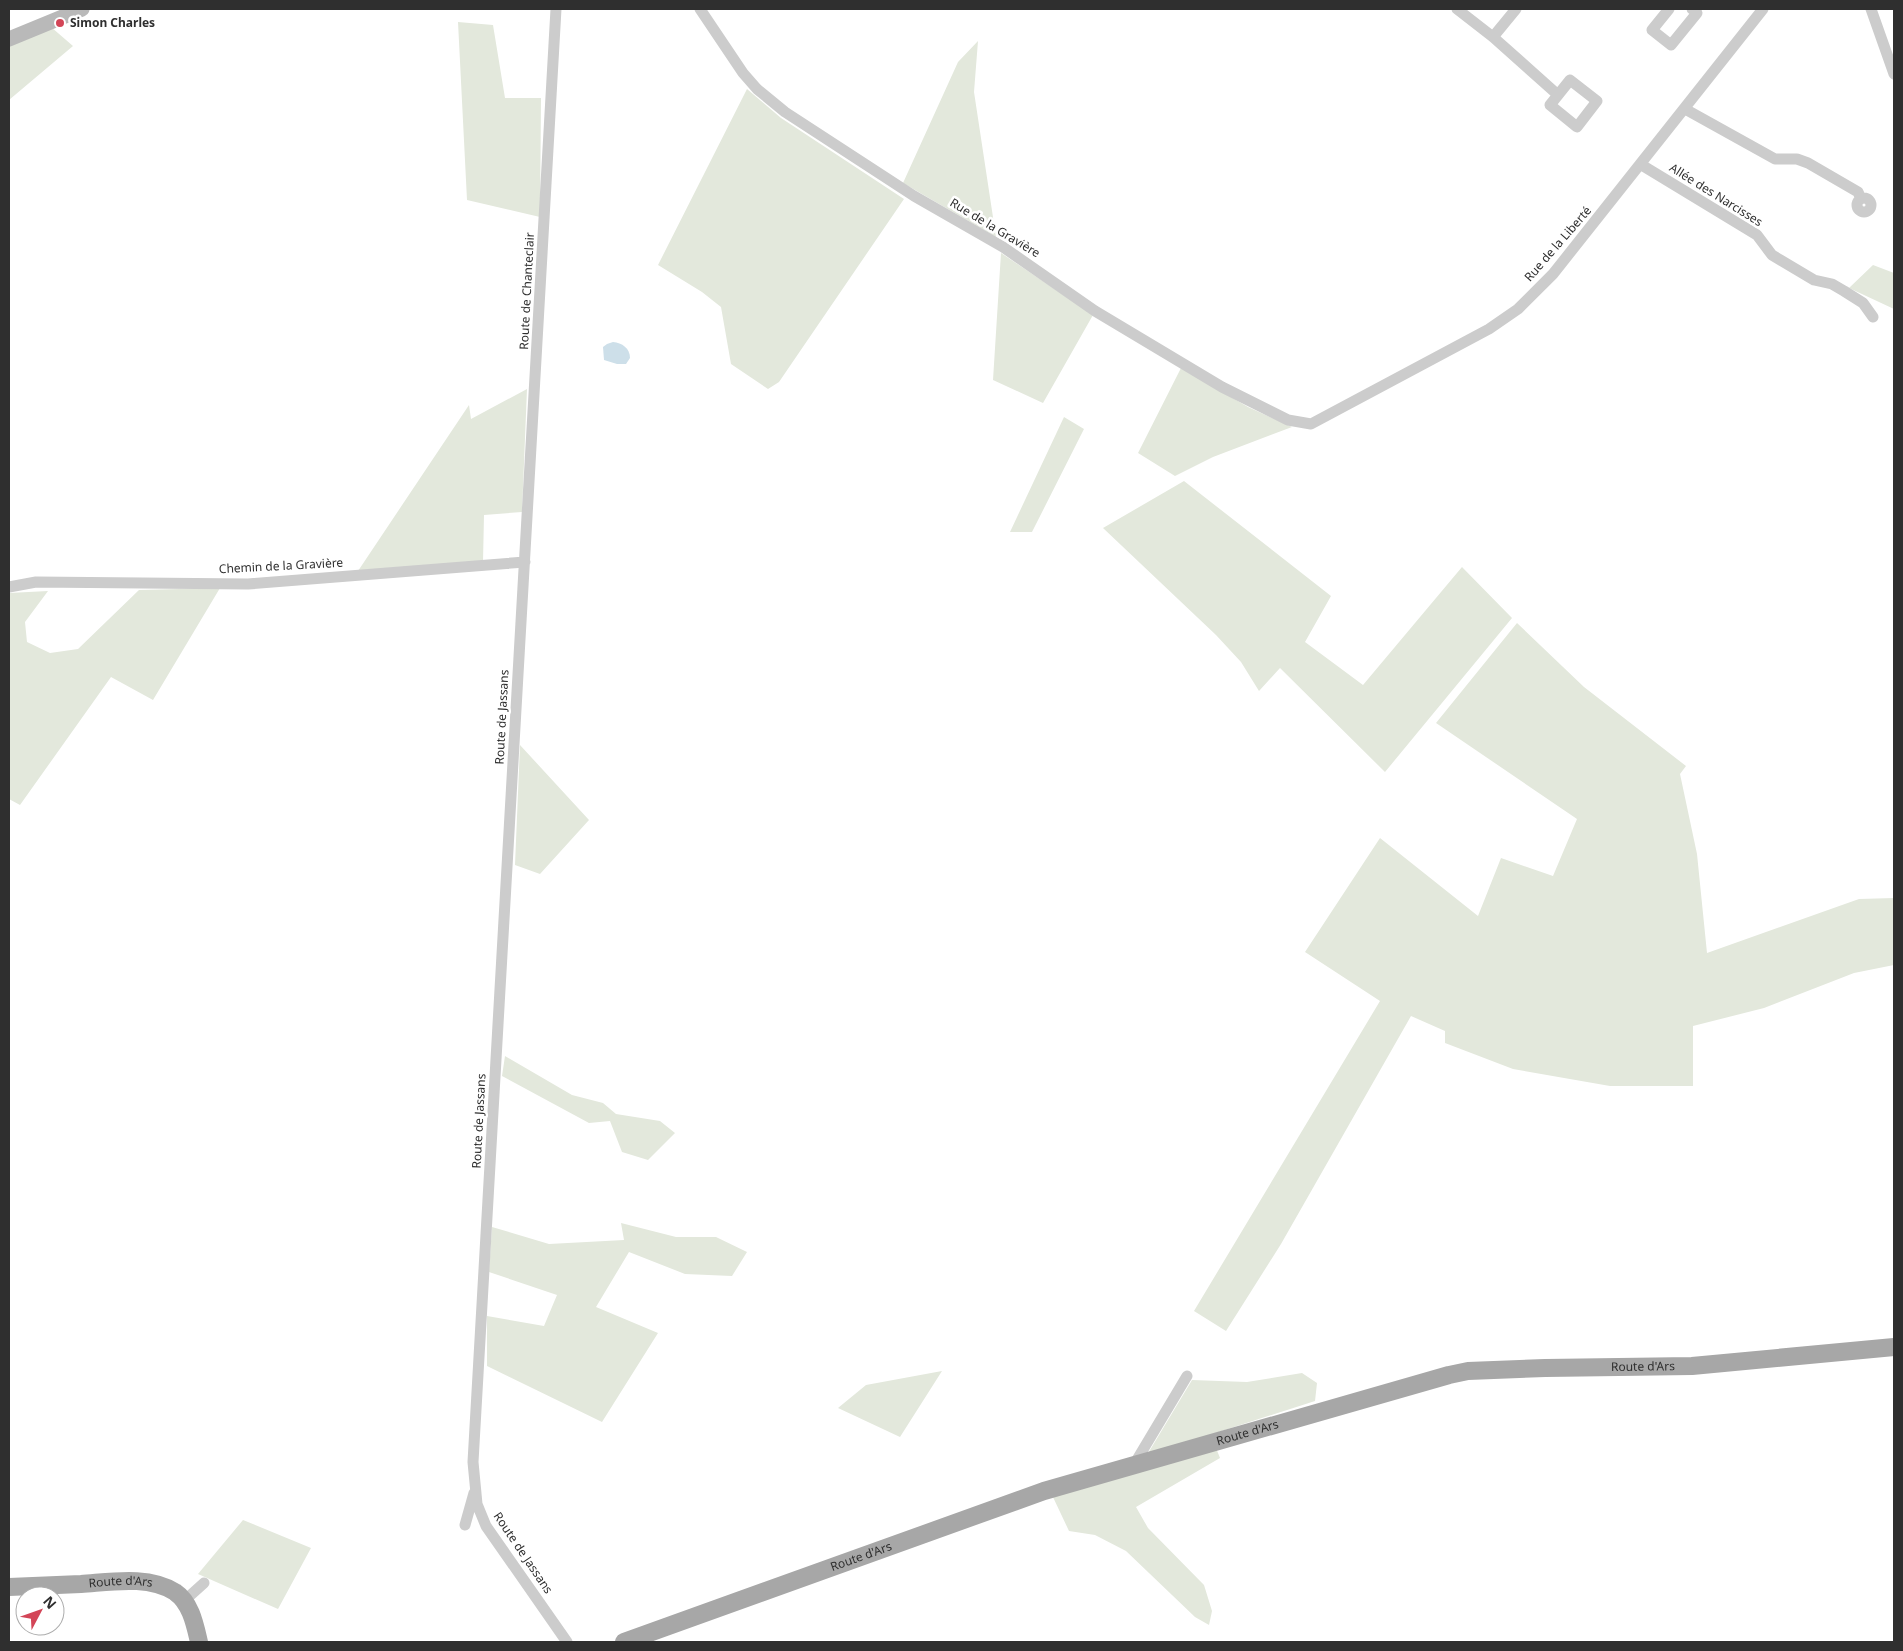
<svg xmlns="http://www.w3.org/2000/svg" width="1903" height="1651" font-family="'Noto Sans',sans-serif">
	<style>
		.green { fill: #e3e8dc }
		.water { fill: #cddfe9 }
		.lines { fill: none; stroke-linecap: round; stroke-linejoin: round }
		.street { stroke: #ccc; stroke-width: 11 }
		.secondary { stroke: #b9b9b9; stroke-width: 15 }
		.primary { stroke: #a7a7a7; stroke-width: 18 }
		.poi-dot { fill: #d34557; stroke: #fff; stroke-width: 2 }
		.labels { text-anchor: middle; stroke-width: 5; stroke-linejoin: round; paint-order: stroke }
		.poi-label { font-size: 12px; font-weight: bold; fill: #2f2f2f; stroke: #fff; text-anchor: start }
		.street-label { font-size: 12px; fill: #2f2f2f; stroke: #fff }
	</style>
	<rect width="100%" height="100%" fill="#fff"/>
	<path class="green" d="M458,22l35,3 12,73h36l-1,119 -73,-17z
		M51,27l22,19 -64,54v-54z
		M978,41l-4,51 22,145 -93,-54 55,-121z
		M747,89l34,29 123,81 -125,183 -11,7 -37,-25 -10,-57 -19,-15 -44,-27z
		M1001,253l92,62 -50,88 -50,-23z
		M1873,265l21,8v36l-45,-21z
		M1181,368l67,39 44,20 -79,30 -38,19 -37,-23z
		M527,389l-5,123 -38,3 -1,47 -127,12 113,-169 2,14z
		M1064,417l20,12 -52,103h-22z
		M1184,481l147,115 -26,46 58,43 99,-118 50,51 -127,154 -105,-104 -21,23 -18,-29 -25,-27 -113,-107z
		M220,588l-67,112 -42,-23 -91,128 -11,-6v-206l39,-2 -23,31 2,20 23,11 28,-4 61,-59z
		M1517,623l67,64 102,79 -6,8 17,80 10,99 152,-54 35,-1v67l-40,8 -90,35 -71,18v60h-83l-97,-17 -68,-26v-12l-34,-15 -130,228 -55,87 -32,-20 186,-310 -75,-49 75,-114 98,78 23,-58 52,18 24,-57 -141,-96z
		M520,745l69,75 -49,54 -25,-9z
		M505,1056l67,39 31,8 13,11 44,7 15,12 -27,27 -26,-8 -12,-31 -21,2 -87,-47z
		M621,1223l55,14h40l31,15 -15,24 -47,-2 -56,-22 -33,55 62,26 -56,89 -115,-56v-50l57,10 13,-31 -68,-23 3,-45 57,17 75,-4z
		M942,1371l-42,66 -62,-29 28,-23z
		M1302,1373l15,10 -2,18 -168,54 45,-75 55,2z
		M1216,1448l4,10 -84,49 12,21 56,57 8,26 -3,14 -14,-8 -69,-66 -31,-16 -26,-4 -17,-36z
		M243,1520l68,28 -33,61 -80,-35z"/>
	<path class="water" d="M613,342c9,1 17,6 17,16l-4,6h-9l-13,-4 -1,-13 4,-3z"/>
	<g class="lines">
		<path class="street" d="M556,9l-83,1453 4,42 9,22 81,116
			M700,9l43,64 14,16 28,23 129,84 89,51 92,64 127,76 66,33 23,4 178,-95 29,-20 35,-35 210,-265
			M1457,9l36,28 65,58
			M1669,9l-17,21 19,15 26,-32 -5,-4
			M1871,9l23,65
			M1493,37l23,-28
			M1570,80l27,21 -20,26 -27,-22z
			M1685,109l90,50h22l11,4 50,29 3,7
			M1640,164l117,71 15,20 42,25 18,4 12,7 19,12 10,14
			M1857 205a7 7 0 1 1 14 0a7 7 0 1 1-14 0Z
			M9,587l27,-5 212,2 277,-22
			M1135,1463l52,-87
			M465,1525l9,-32
			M184,1601l20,-18"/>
		<path class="secondary" d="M9,39l73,-30"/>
		<g class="primary">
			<path id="s1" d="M9,1587c24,-1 48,-2 72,-3 30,-2 67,-9 94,8 16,11 20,33 24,50"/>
			<path id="s2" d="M624,1642l420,-151 405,-116 19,-4 77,-3 147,-2 202,-19"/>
		</g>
	</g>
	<circle class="poi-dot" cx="60" cy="23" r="5"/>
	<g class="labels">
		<g class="poi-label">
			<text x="70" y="27">Simon Charles</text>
		</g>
		<g class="street-label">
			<text transform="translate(1716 195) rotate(32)" y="4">Allée des Narcisses</text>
			<text transform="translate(995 228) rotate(31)" y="4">Rue de la Gravière</text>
			<text transform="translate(1558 244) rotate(-49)" y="4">Rue de la Liberté</text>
			<text transform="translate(527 291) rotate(-87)" y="4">Route de Chanteclair</text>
			<text transform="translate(281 566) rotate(-3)" y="4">Chemin de la Gravière</text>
			<text transform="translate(502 717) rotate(-87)" y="4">Route de Jassans</text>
			<text transform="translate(479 1121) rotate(-87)" y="4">Route de Jassans</text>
			<text dy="4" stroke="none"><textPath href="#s2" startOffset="1062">Route d'Ars</textPath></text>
			<text dy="4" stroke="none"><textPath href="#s2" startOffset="658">Route d'Ars</textPath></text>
			<text transform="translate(523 1553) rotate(56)" y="4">Route de Jassans</text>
			<text dy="4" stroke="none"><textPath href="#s2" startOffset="252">Route d'Ars</textPath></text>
			<text dy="4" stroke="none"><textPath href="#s1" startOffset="112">Route d'Ars</textPath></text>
		</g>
	</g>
	<rect width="1903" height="1651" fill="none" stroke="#2f2f2f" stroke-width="20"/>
	<g transform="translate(40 1611) rotate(49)"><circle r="24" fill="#ffffff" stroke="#acacac"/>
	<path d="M0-4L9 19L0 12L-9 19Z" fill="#d34557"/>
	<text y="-8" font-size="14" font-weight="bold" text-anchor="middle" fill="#2f2f2f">N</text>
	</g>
</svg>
